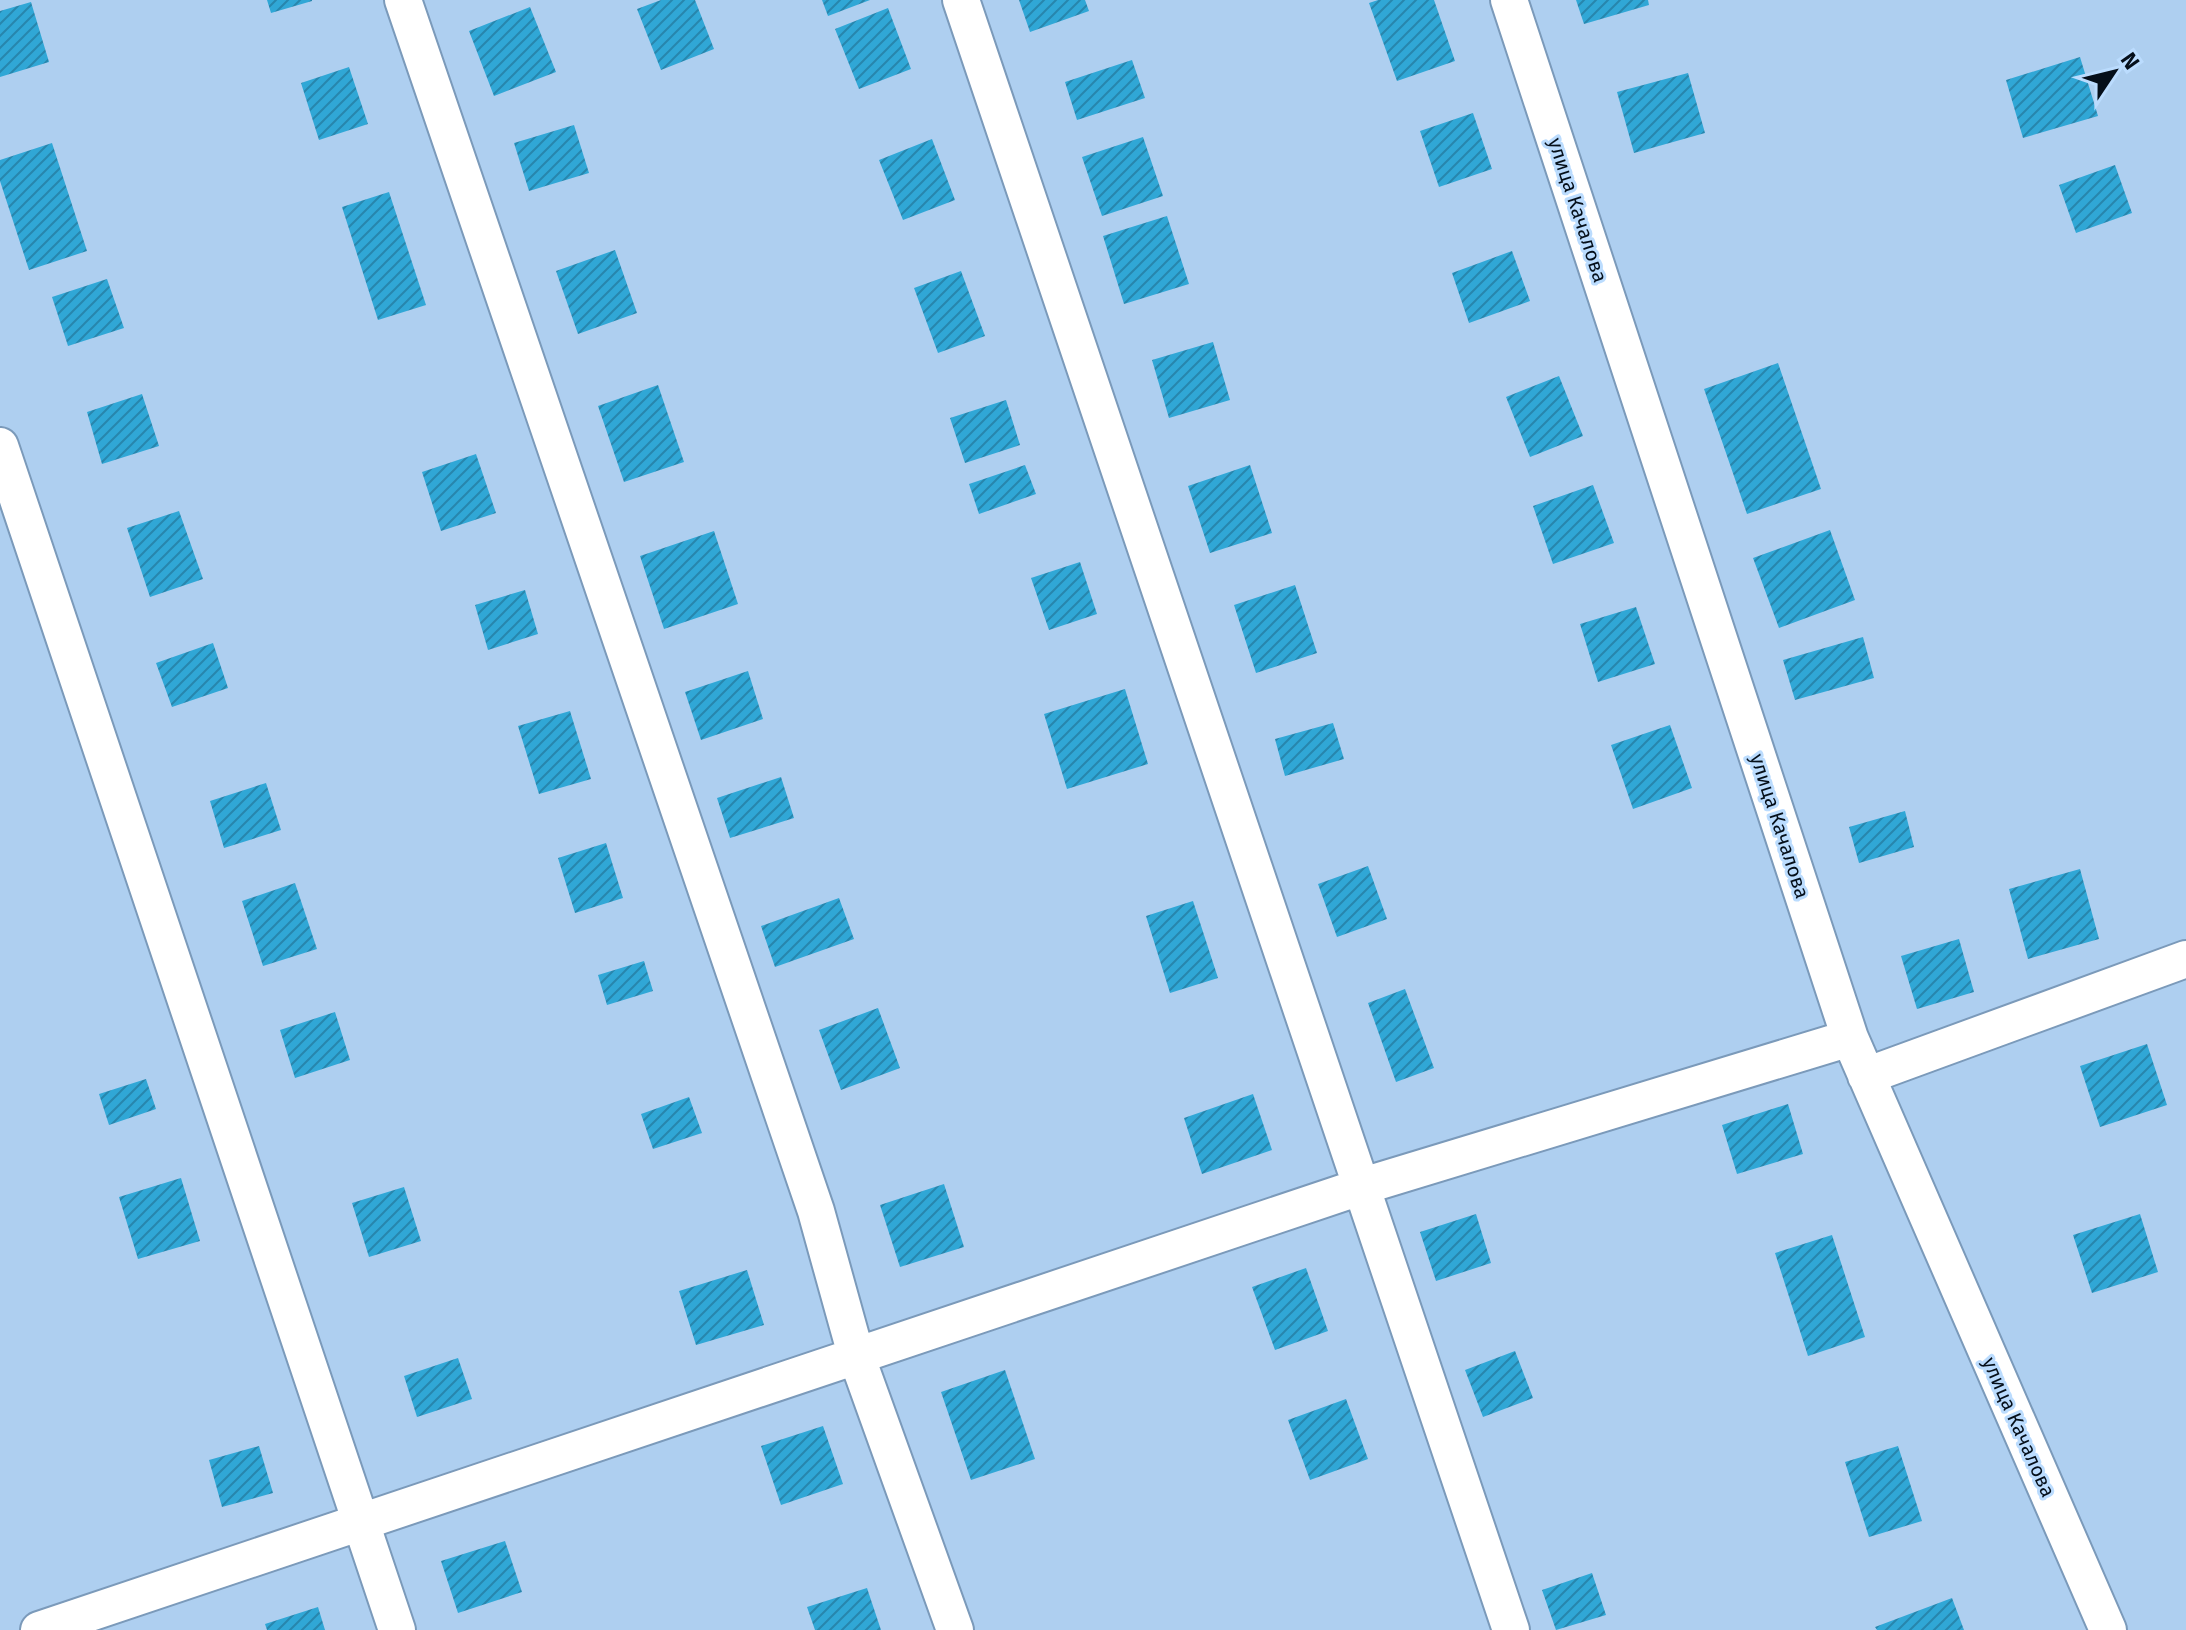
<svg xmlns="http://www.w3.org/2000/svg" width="2186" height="1630" font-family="'Fira Sans',sans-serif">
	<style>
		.building { fill: url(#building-hatch) }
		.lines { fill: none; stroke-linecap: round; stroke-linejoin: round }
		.minor-casing { stroke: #7b9aba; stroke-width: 40 }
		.minor { stroke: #fff; stroke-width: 36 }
		.labels { text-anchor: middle; stroke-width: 6; stroke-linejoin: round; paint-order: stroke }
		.street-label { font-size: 20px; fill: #050f1a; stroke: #bbdcfe }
	</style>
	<defs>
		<pattern id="building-hatch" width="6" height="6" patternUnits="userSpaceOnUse" patternTransform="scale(2)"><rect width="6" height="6" fill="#30a7d6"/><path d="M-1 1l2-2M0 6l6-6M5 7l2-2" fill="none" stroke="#2786ad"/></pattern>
	</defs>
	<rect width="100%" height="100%" fill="#aecff0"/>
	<path class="building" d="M267,0h45v1l-41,12z
		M661,0h34l19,49 -53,21 -24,-61z
		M822,0h48l-42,16z
		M1019,0h66l4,11 -59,21z
		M1378,0h56l21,61 -58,20 -28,-78z
		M1576,0h72l1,5 -65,19z
		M31,2l18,60 -49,15v-66z
		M530,7l26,65 -62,24 -25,-65z
		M888,8l23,61 -52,20 -24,-60z
		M2080,57l18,59 -75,22 -17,-58z
		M1132,60l13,38 -68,22 -12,-38z
		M349,67l19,57 -49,16 -18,-57z
		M1688,73l17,60 -71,20 -17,-61z
		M1473,113l19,56 -53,18 -19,-56z
		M574,125l15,48 -60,18 -15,-48z
		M1143,137l20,59 -61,20 -20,-59z
		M932,139l23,61 -52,20 -24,-60z
		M52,143l35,108 -58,19 -29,-89v-21z
		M2115,165l17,48 -56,20 -17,-48z
		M389,192l37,113 -48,15 -36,-113z
		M1167,216l22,68 -65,20 -21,-68z
		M615,250l22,63 -59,21 -22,-63z
		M1512,251l18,50 -61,22 -17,-50z
		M961,271l24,65 -47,17 -24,-65z
		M107,279l17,49 -56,18 -16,-49z
		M1213,342l17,58 -61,18 -17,-58z
		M1778,363l43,126 -74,25 -43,-125z
		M1559,376l24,60 -53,21 -24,-60z
		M658,385l26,77 -60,20 -26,-76z
		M142,394l17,52 -57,18 -15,-52z
		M1006,400l14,45 -55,18 -15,-45z
		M476,454l20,59 -55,18 -19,-59z
		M1025,465l11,29 -57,20 -10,-30z
		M1250,465l22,68 -62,20 -22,-67z
		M1593,485l21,58 -61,21 -20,-58z
		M179,511l24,68 -53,18 -23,-69z
		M1830,530l25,70 -76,28 -26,-70z
		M714,531l24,73 -74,25 -24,-73z
		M1080,562l17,52 -48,16 -18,-52z
		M1295,585l22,68 -61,20 -22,-68z
		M525,590l13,44 -50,16 -13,-45z
		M1636,607l19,57 -57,18 -18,-58z
		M1863,637l11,41 -79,22 -12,-40z
		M213,643l15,45 -56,19 -16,-44z
		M748,671l15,48 -62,21 -16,-48z
		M1125,689l23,75 -81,25 -23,-75z
		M570,711l21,68 -52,15 -21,-68z
		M1333,723l11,36 -59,17 -10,-37z
		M1670,725l22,63 -59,21 -22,-64z
		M781,777l13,41 -64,20 -13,-40z
		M266,783l15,47 -57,18 -14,-47z
		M1905,811l9,36 -55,16 -10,-36z
		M606,843l17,55 -48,15 -17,-55z
		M1368,866l19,53 -50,18 -19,-53z
		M2080,869l19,70 -71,20 -19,-70z
		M295,883l22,66 -54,17 -21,-65z
		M839,898l15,41 -79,28 -14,-41z
		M1193,901l25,77 -48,15 -24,-77z
		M1959,939l15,53 -57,17 -16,-53z
		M644,961l9,30 -46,14 -9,-30z
		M1405,989l29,79 -38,14 -28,-79z
		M878,1008l22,60 -59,22 -22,-60z
		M335,1012l15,48 -55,18 -15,-48z
		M2147,1044l20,61 -67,22 -20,-61z
		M146,1079l10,30 -47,16 -10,-31z
		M1253,1094l19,56 -70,24 -18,-56z
		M689,1097l13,36 -49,16 -12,-35z
		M1788,1104l15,50 -66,20 -15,-49z
		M181,1178l19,63 -62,18 -19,-62z
		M944,1184l20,63 -64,20 -20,-62z
		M404,1187l17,54 -52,16 -17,-54z
		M1476,1214l15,49 -55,18 -16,-49z
		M2140,1214l18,58 -66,21 -19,-58z
		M1832,1235l33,102 -57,19 -33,-103z
		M1306,1268l22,63 -53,19 -23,-63z
		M747,1270l17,55 -68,20 -17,-54z
		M1515,1351l18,47 -50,19 -18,-47z
		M458,1358l14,41 -55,18 -13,-41z
		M1005,1370l30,89 -64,21 -30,-88z
		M1346,1399l22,60 -58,21 -22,-60z
		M823,1426l20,58 -62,21 -20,-59z
		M259,1446l14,47 -51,14 -13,-47z
		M1898,1446l24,75 -53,16 -24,-75z
		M505,1541l17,51 -64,21 -17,-52z
		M1592,1573l14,42 -50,15 -14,-40z
		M867,1588l14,42h-66l-8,-23z
		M1952,1598l12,32h-87l-2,-3z
		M318,1607l7,23h-58l-2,-6z"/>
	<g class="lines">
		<g class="minor-casing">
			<path id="minor" d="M403,0l413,1211 40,144 99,275
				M961,0l550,1630
				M1509,0l341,1038 258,592
				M0,446l397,1184
				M1866,1076l320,-117
				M39,1630l1324,-444 487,-148"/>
		</g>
		<use href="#minor" class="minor"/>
	</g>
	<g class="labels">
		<g class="street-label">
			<text transform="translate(1578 210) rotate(72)" y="7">улица Качалова</text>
			<text transform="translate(1780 826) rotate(72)" y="7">улица Качалова</text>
			<text transform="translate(2019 1427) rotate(66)" y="7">улица Качалова</text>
		</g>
	</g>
	<g transform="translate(2114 72) rotate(55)" stroke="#bbdcfe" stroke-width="6" paint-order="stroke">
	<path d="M0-6L14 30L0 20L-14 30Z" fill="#050f1a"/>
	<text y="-12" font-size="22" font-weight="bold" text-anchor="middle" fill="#050f1a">N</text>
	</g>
</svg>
